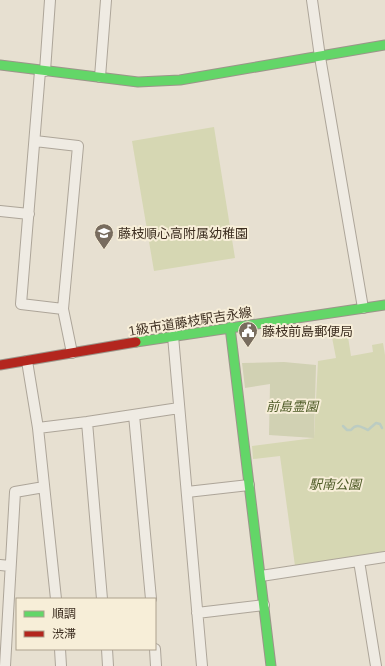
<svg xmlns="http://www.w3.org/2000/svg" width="385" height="666" font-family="'IBM Plex Serif','Noto Sans JP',serif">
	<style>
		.green { fill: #d6d7b3 }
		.cemetery { fill: #d1d1b3 }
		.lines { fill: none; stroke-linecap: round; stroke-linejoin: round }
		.stream { stroke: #bcccc2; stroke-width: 2.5 }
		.street-casing { stroke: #ada599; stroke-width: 12 }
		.fast-casing { stroke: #9c958a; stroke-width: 11 }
		.jam-casing { stroke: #9c958a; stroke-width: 11 }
		.street { stroke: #efebe3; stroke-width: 10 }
		.fast { stroke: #63d668; stroke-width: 9 }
		.jam { stroke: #b3261e; stroke-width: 9 }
		.labels { text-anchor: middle; stroke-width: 4; stroke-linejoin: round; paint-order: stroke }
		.poi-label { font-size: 13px; fill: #3d2e20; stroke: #f7eed8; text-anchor: start }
		.street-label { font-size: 13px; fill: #3d2e20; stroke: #f7eed8 }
		.park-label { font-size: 13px; font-style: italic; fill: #4d5a26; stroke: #f7eed8 }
	</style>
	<rect width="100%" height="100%" fill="#e7e0d1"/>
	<path class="green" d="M214,127l21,131 -81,13 -22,-130z
		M346,324l5,32 22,-4 -1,-7 11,-2 2,12v197l-90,14 -15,-110 -27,3 -1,-13 62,-8 4,-77 18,-3 -6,-31z"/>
	<path class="cemetery" d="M284,362l32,3 -2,73 -45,-3 1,-51 -25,4 -3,-25z"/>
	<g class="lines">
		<path class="stream" d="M343,426l4,4h4c6,-7 10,-3 17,0l8,-7 4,1 2,4"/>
		<g class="street-casing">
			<path id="street" d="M312,0l8,57 43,251
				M40,71l-19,233 42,5
				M45,71l5,-71
				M100,77l6,-77
				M35,141l43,5 -15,163 9,44
				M0,211l29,3
				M173,336l29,330
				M27,361l11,67 18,171
				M134,415l17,184
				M87,422l15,177
				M38,428l49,-6 92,-14
				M187,492l62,-7
				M359,561l17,105
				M0,565l10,1
				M261,576l124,-19
				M197,613l67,-8
				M60,649l1,17
				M107,649l1,17
				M155,649l1,17
				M5,666l10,-174 29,-5"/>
		</g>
		<g class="fast-casing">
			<path id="fast" d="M0,65l138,17 42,-2 205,-35
				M230,327l41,339
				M136,342l249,-37"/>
		</g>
		<g class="jam-casing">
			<path id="jam" d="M0,365l136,-23"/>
		</g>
		<use href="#street" class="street"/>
		<use href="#fast" class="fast"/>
		<use href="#jam" class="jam"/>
	</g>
	<defs>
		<g id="school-pin" transform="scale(1)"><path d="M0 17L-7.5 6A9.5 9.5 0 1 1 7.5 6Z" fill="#786c5e" stroke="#f7eed8"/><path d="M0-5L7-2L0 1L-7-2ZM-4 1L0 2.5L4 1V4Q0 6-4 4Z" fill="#fff"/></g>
		<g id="civic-pin" transform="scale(1)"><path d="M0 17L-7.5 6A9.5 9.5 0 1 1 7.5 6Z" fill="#786c5e" stroke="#f7eed8"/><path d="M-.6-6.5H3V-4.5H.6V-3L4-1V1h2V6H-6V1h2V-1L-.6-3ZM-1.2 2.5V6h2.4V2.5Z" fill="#fff"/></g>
	</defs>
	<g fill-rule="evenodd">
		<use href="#school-pin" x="104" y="233"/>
		<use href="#civic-pin" x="248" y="331"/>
	</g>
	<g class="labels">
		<g class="poi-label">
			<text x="118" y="238">藤枝順心高附属幼稚園</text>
			<text x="262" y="336">藤枝前島郵便局</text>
		</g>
		<g class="street-label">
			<text transform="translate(190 321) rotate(-9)" y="5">1級市道藤枝駅吉永線</text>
		</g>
		<g class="park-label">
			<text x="292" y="411">前島霊園</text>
			<text x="335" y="489">駅南公園</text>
		</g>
	</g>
	<rect x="16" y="598" width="140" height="52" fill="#f7eed8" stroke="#ada18e"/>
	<rect x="24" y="611" width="20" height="6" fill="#63d668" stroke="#ada18e"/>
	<text x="52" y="618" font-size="12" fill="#3d2e20">順調</text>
	<rect x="24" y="631" width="20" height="6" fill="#b3261e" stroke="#ada18e"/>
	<text x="52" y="638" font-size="12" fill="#3d2e20">渋滞</text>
</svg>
